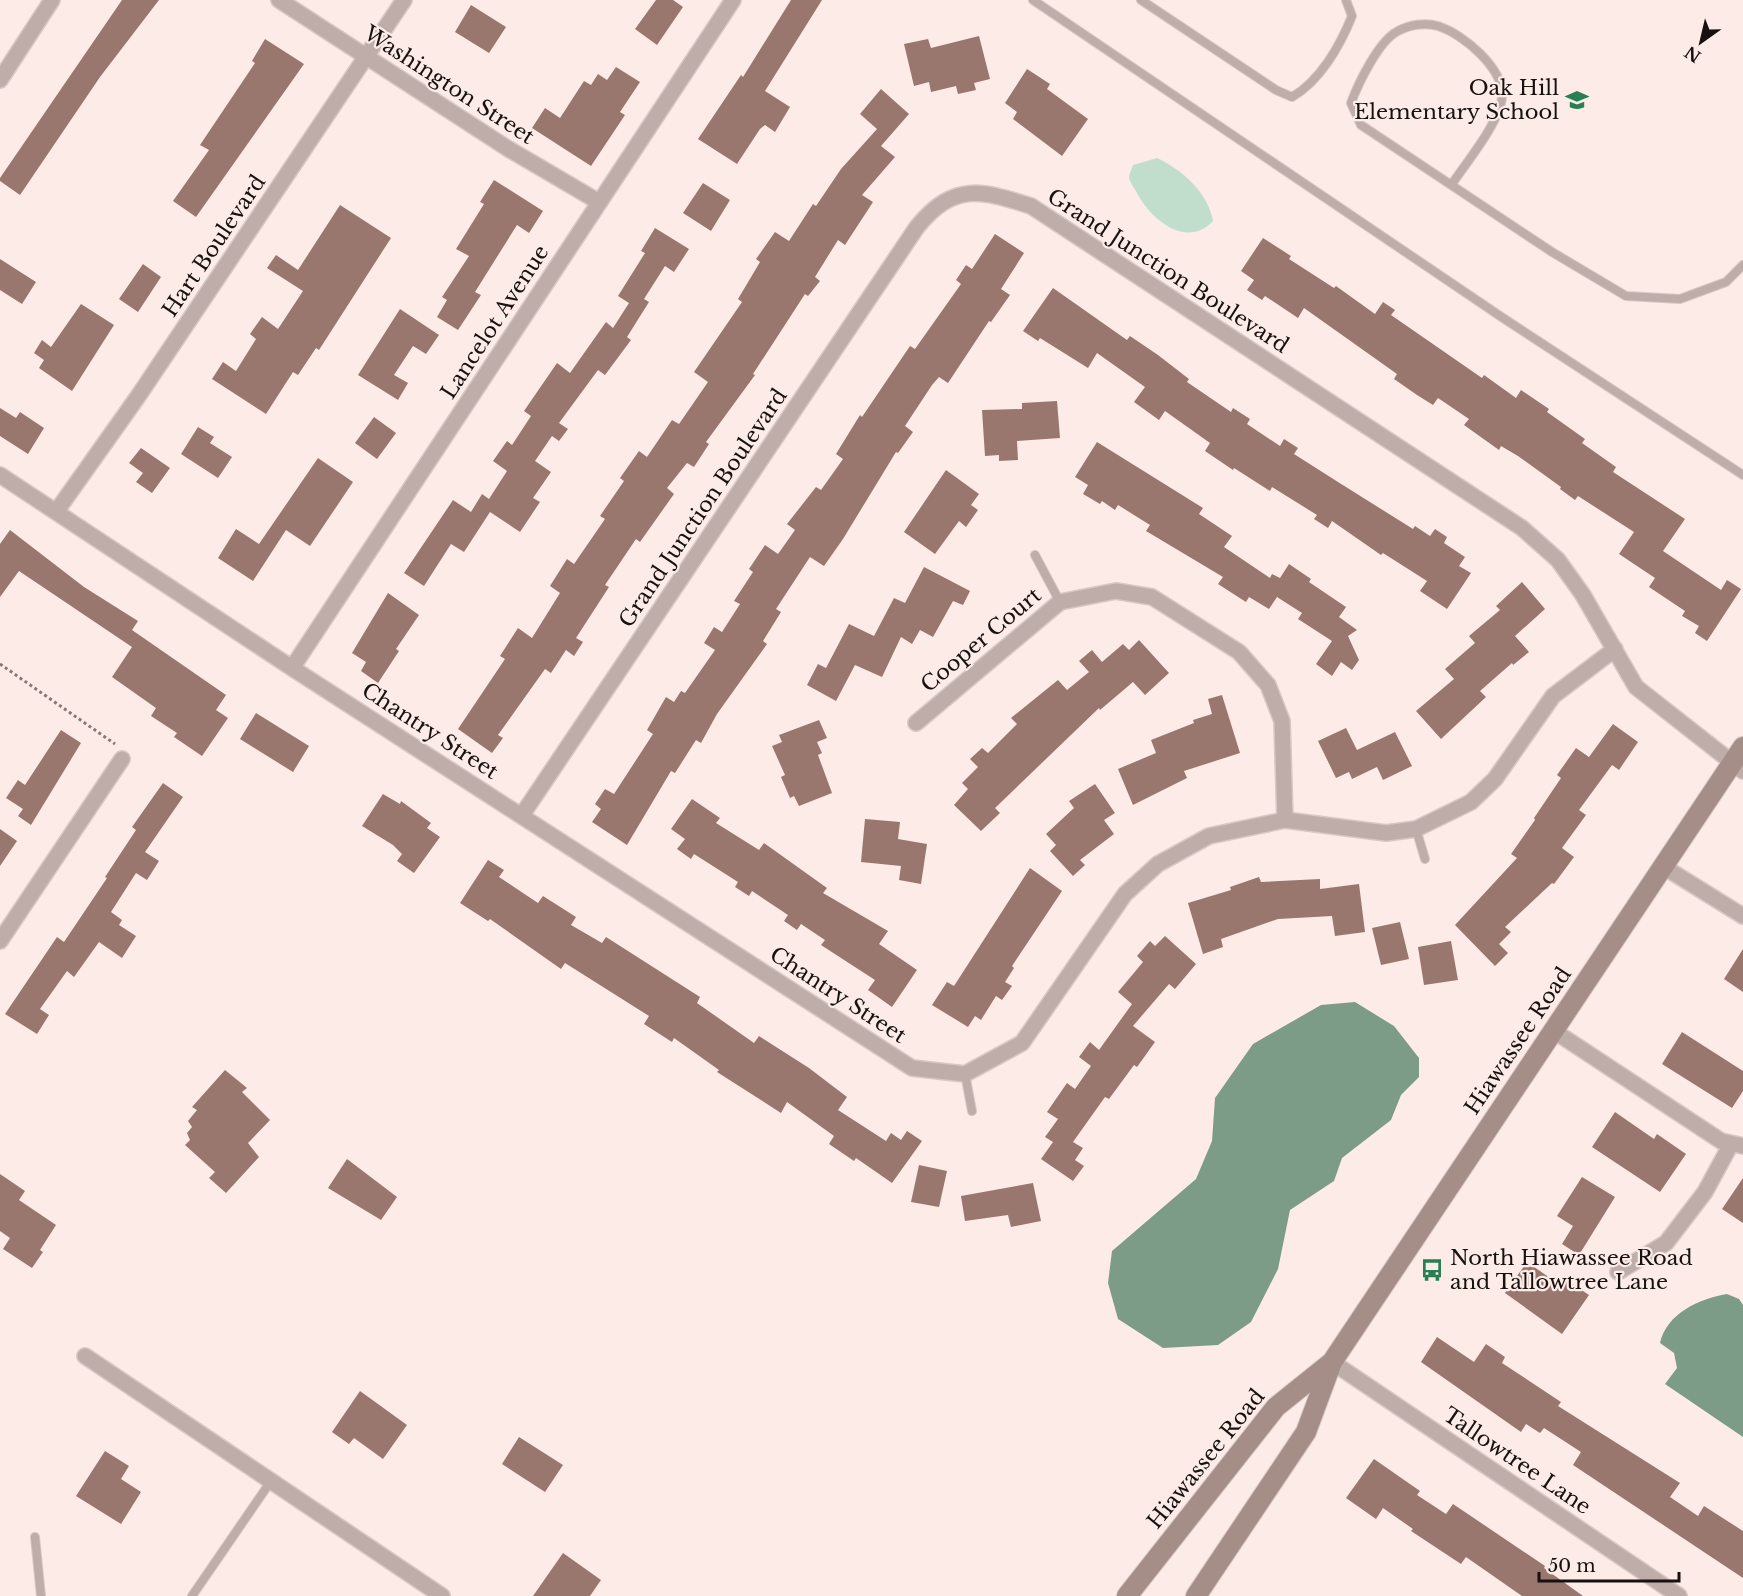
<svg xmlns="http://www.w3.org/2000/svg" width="1743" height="1596" font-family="'Libre Baskerville',serif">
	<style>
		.green { fill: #c1decc }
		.water { fill: #7d9c88 }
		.building { fill: #99776f }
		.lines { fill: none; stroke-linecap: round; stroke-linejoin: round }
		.lane-casing { stroke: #d7c8c5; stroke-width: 10 }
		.street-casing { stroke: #d7c8c5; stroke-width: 18 }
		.secondary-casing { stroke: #d7c8c5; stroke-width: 22 }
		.path { stroke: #857a77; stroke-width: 3; stroke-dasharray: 3 3; stroke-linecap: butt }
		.lane { stroke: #beada9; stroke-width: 8 }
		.street { stroke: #beada9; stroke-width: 15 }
		.secondary { stroke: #a58d88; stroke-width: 20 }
		.labels { text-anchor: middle; stroke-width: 4.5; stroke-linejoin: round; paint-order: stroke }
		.street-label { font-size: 21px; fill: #171110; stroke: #fcebe7 }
		.poi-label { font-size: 21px; fill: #171110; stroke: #fcebe7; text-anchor: end }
	</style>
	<rect width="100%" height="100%" fill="#fcebe7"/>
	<path class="green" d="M1157,158c25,12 51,34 56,63 -27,29 -64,-3 -77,-30 -2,-3 -6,-9 -7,-13 0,-3 3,-10 4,-13z"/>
	<path class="water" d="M1355,1002l39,24 25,32v19l-18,18 -10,25 -49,38 -8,23 -44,29 -12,59 -27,53 -33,23 -55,3 -45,-29 -10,-36 4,-32 84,-72 16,-38 3,-43 38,-54 68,-39z
		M1727,1294l12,5 4,6v132l-78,-53 12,-16 -3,-15 -14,-10c7,-30 39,-44 67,-49z"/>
	<path class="building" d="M122,0h37l-59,77 -80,118 -20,-14v-3z
		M656,0h17l10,7 -26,38 -22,-16z
		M791,0h31l-57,91 25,16 -15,25 -10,-7 -5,4 -23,35 -39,-25 43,-64 2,2z
		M471,5l35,22 -17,26 -34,-21z
		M979,36l11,43 -16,4 2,7 -18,4 -2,-8 -25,6 -2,-10 -15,4 -10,-42 24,-5 3,9z
		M265,39l39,25 -108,153 -23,-16 36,-51 -9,-5 55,-82 -3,-2z
		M616,67l24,15 -20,30 5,3 -34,51 -59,-38 13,-20 15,10 24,-37 7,4 7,-11 9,6z
		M1027,69l23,15 -3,5 41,30 -26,37 -49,-37 4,-7 -12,-9z
		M881,89l28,25 -28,32 14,11 -33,38 11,7 -28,43 -7,-5 -23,37 5,4 -12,15 -3,-2 -52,80 2,1 -49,67 3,2 -15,23 -7,-4 -20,25 7,6 -34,48 -4,-3 -31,46 4,2 -33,51 7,4 -9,14 -8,-6 -15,23 -6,-4 -47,66 5,3 -11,15 -34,-24 47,-70 -5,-3 18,-28 14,10 28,-45 -10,-7 17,-27 7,5 31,-45 -5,-3 24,-35 -4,-3 19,-27 8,6 25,-37 7,4 29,-42 -14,-10 48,-70 -4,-3 22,-37 -4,-3 19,-27 14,9 24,-37 3,2 25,-37 36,-40 -17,-15z
		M494,180l49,31 -14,22 -12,-8 -42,67 6,3 -23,35 -21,-13 10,-17 -5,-3 27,-41 -13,-7 28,-45 -4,-2z
		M703,183l27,17 -19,31 -28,-18z
		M340,205l51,33 -72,112 -3,-2 -18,27 -5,-3 -27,42 -54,-35 11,-17 13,9 20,-32 -6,-5 12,-17 16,12 25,-38 -36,-23 9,-13 22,15z
		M655,228l34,21 -15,23 -9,-6 -21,33 5,3 -22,35 4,3 -26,35 -7,-5 -39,53 9,6 -9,12 -7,-5 -17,25 16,11 -18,26 7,4 -20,30 -30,-20 -26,40 -13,-8 -27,42 -20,-13 49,-73 18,12 11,-18 7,5 18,-28 -14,-10 14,-20 5,4 19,-29 -7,-5 33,-48 13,10 36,-51 7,6 16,-25 -11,-7 27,-43 -4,-2z
		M995,234l29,19 -23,36 9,6 -19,27 -2,-1 -41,62 -9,-6 -7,8 -27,41 8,6 -15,21 -2,-1 -53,87 -19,27 -14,-9 -34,52 5,3 -18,29 4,3 -50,70 -16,29 -5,-3 -21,33 -4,-2 -44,74 -35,-23 9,-13 -6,-5 10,-15 9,5 39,-60 -6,-4 19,-33 8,5 7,-11 4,2 30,-43 -11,-7 10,-16 8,5 18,-28 -6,-3 19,-29 -4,-3 16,-24 13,9 17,-24 -8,-6 29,-37 5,3 22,-31 -7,-5 24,-39 2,2 48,-71 5,3 46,-65 -5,-4 10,-15 6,4z
		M1263,238l28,18 -2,3 45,29 2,-2 39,28 8,-12 12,8 -4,5 91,63 2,-3 32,23 5,-8 28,19 -2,3 38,27 -3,4 34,24 -3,5 72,47 -22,32 58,39 6,-10 14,9 -34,52 -12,-8 4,-7 -17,-10 3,-5 -36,-24 6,-9 -36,-24 15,-22 -56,-36 -3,4 -15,-11 1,-2 -43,-31 -17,-10 -2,4 -35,-25 5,-6 -31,-21 -5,7 -16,-10 -23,-16 3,-5 -93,-66 -6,10 -33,-22 -3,4 -15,-10 7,-10 -13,-9z
		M0,259l36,23 -14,22 -22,-14z
		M143,264l18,13 -23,35 -19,-13z
		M1053,288l74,52 3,-4 28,19 31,24 -2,3 44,30 2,-4 17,11 -3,5 33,22 4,-7 14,9 -4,6 44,28 75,47 2,-3 15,10 5,-7 12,8 -3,6 21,14 -6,9 12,7 -24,36 -27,-18 7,-10 -44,-28 -2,2 -49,-34 -4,7 -14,-9 3,-4 -45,-28 -2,4 -36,-23 -1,2 -28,-19 5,-8 -45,-32 -6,9 -25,-18 11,-15 -48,-34 -9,15 -48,-30 -2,3 -15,-10z
		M81,304l33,21 -42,66 -33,-23 5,-8 -10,-7 8,-13 9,7z
		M400,309l39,26 -13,19 -13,-8 -19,29 14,8 -10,17 -40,-25z
		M1057,401l3,37 -43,3 1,19 -19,1v-6l-14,1 -3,-46 40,-1v-6z
		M0,408l16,10 4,-6 24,16 -16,26 -28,-18z
		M374,417l22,16 -19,26 -22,-16z
		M198,427l16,10 -4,6 22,14 -14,21 -37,-24z
		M1097,442l106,66 -4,6 33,22 -8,11 46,31 2,-4 8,4 9,-14 22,15 -2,3 37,25 -7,10 18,13 -9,6 11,24 -7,10 -11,-8 -9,14 -16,-12 16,-23 -34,-22 4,-6 -25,-16 -8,12 -20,-12 -3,5 -28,-18 5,-7 -77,-46 4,-6 -32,-20 -3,5 -13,-9 -2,3 -17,-10 5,-9 -13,-8z
		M141,448l29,20 -18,25 -16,-11 7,-9 -14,-10z
		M318,458l35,24 -43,64 -24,-16 -33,51 -35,-23 18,-29 23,15z
		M946,470l33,24 -8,11 7,5 -12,17 -7,-6 -24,33 -31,-22z
		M10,530l74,57 54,34 -6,9 94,65 -10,15 12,8 -26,38 -28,-19 3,-4 -26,-17 5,-8 -44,-31 20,-30 -113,-76 -19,26v-53z
		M924,567l46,24 -7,14 -10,-4 -20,36 -13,-7 -8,14 -11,-7 -19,40 -27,-12 -19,36 -29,-16 11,-21 8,4 23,-44 25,12 20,-38 11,5z
		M1522,582l23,27 -30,27 14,16 -16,13 -1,-2 -32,28 6,6 -45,42 -25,-28 38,-32 -9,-10 30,-26 -6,-7 31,-26 -4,-4z
		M388,593l31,22 -23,34 3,2 -21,32 -17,-12 5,-9 -14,-9z
		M1139,640l30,33 -24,22 -12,-13 -33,28 -1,-2 -104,100 5,5 -19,18 -27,-26 14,-16 -6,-6 16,-16 -8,-8 12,-11 6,5 29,-29 -6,-6 47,-38 9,10 22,-18 -10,-11 13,-11 10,12 21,-18 6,6z
		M1222,695l18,58 -56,18 3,7 -54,27 -15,-36 38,-16 -5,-13 43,-17 -1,-3 19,-6 -4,-15z
		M256,713l53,33 -16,26 -53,-33z
		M819,720l8,18 -10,4 5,11 -4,2 14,38 -33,13 -5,-10 -4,2 -9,-21 4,-2 -13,-29 10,-4 -3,-7z
		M1613,724l25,18 -19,28 -7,-5 -33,45 7,5 -24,33 12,9 -20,27 -2,-1 -47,44 6,5 -12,12 9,9 -13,13 -40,-41 62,-67 -6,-4 24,-34 -1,-2 27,-40 -4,-3 19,-27 13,9z
		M1346,728l11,22 38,-18 17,34 -29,14 -6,-13 -25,12 -3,-7 -13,6 -18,-37z
		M61,730l20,13 -50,82 -13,-9 5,-7 -17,-11 12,-18 7,5z
		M163,783l20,14 -38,55 14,9 -12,19 -11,-7 -25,39 11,8 -3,5 17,11 -14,22 -23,-16 -25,35 -7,-6 -27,38 9,6 -12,19 -32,-20 52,-77 7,5 43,-64 -2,-1 31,-47 -4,-3z
		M1095,784l20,29 -11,7 10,14 -34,26 5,5 -12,11 -23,-25 6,-6 -10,-11 28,-26 -5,-7z
		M383,794l17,10 1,-3 30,22 -4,5 13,9 -26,36 -17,-12 5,-7 -9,-9 -31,-19z
		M692,799l28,19 -4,5 43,27 5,-7 63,45 -4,5 65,38 -9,13 38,26 -25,37 -24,-17 7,-10 -54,-35 4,-5 -24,-16 -4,6 -13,-9 4,-6 -36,-24 -3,5 -14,-9 3,-5 -44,-28 -3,5 -14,-10 8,-10 -14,-10z
		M865,819l35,3 -2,17 29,5 -6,40 -22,-4 2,-14 -40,-4z
		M0,829l17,12 -17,25z
		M488,860l16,10 -5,7 39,26 5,-7 33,21 -5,8 31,18 4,-6 94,60 -3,6 57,40 5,-7 50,32 38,29 -9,13 48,31 5,-8 10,7 6,-9 15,10 -30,42 -36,-25 -2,3 -25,-17 5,-8 -47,-34 -6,11 -64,-41 2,-2 -45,-32 -2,4 -28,-18 5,-8 -84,-53 -4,6 -71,-50 -2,2 -28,-18z
		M1030,868l32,23 -50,75 2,2 -9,14 7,4 -10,14 -6,-4 -15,24 -6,-4 -7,11 -36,-22 15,-23 7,4z
		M1259,877l2,5 59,-3v10l39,-5 6,48 -30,4 -3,-20 -54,3 -57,20 2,8 -20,7 -15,-51 43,-13 -1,-3z
		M1400,922l9,37 -28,6 -9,-37z
		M1165,936l31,28 -21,25 -6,-5 -36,42 22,16 -18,25 -3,-2 -25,34 -4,-2 -32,45 10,6 -8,12 9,6 -11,15 -32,-22 12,-17 -8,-5 13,-18 -11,-7 20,-29 8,6 16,-23 -12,-9 11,-15 9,8 33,-46 -14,-12 25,-30 -6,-6 13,-15 5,5z
		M1451,941l7,39 -34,5 -6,-38z
		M1743,949v43l-19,-13z
		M1682,1032l61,39v20l-11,17 -70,-44z
		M225,1070l22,18 -5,4 28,28 -22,23 11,14 -33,36 -17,-15 6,-6 -30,-27 5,-5 -3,-7 5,-6 -4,-6 9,-11 -5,-3z
		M1615,1112l39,27 3,-5 29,20 -26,38 -68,-45z
		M347,1159l50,38 -16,23 -53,-32z
		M919,1165l28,6 -8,36 -28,-5z
		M0,1174l25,17 -6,9 37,25 -16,25 3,2 -11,16 -29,-19 7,-11 -10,-7z
		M1582,1177l33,20 -36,58 -17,-11 11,-18 -16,-10z
		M1743,1178v45l-21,-14z
		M1033,1183l8,38 -30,6 -3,-12 -43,6 -4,-25z
		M1527,1262l33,23 5,-6 24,16 -27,39 -57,-41z
		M1437,1337l37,25 12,-18 19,13 -3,6 59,39 -3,4 122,77 -10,14 28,19 6,-10 39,25v47l-170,-113 8,-13 -37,-24 -4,5 -14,-9 -5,8 -100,-70z
		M360,1391l47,34 -24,34 -29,-21 -5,6 -17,-12z
		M519,1437l44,28 -18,27 -43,-28z
		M105,1451l24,15 -8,13 20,13 -20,32 -45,-28z
		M1374,1459l46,32 -3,4 29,19 7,-10 92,62 -1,2 39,28h-61l-56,-39 -5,7 -50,-33 2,-2 -30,-21 -7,11 -30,-21z
		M563,1553l38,27 -11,16h-57z"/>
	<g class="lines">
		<g class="lane-casing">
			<path id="lane" d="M1033,0l470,318 240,157
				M1141,0l135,90 16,7c28,-16 48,-51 60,-81l-6,-16
				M1452,184c14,-21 48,-62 50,-87 2,-29 -39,-63 -64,-71 -13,-4 -29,-1 -40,5 -19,9 -40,53 -47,72l10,22 191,127 74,44 54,3 46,-17 17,-17
				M1035,555l25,47
				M1416,829l9,30
				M965,1074l7,37
				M35,1537l6,59
				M192,1596l79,-115"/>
		</g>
		<g class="street-casing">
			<path id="street" d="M279,0l228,148 92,54
				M0,80l52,-80
				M0,475l292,193 620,400 53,6 57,-31 103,-149 33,-30 51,-28 76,-16 101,13 30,-4 55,-27 24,-23 58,-83 62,-47
				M56,512l83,-117 265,-395
				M292,668l441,-668
				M916,723l144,-121 56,-11 36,6 87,55 29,33 14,36 3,99
				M522,815l395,-588c37,-45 64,-37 114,-21l491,322 36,32 25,35 53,92 107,84
				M1664,867l79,49
				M0,941l122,-182
				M1554,1031l167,110 22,5
				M1618,1272l48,-29 39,-51 26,-48
				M85,1356l357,240
				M1332,1362l347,234"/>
		</g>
		<g class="secondary-casing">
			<path id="secondary" d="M1127,1596l149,-189 56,-45
				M1196,1596l110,-164 26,-70 411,-615"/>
		</g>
		<path class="path" d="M0,664l115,80"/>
		<use href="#lane" class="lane"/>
		<use href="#street" class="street"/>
		<use href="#secondary" class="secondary"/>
	</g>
	<defs>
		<g id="school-bare" transform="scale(1.8)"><path d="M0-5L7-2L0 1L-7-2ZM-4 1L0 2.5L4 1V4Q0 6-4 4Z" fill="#277f53" stroke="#fcebe7" stroke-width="2.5" paint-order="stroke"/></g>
		<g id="bus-bare" transform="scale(1.8)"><path d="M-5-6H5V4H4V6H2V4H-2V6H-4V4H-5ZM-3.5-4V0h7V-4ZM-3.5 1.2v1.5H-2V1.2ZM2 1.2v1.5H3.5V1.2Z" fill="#277f53" stroke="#fcebe7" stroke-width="2.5" paint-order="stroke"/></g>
	</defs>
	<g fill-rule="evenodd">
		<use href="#school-bare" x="1577" y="100"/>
		<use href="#bus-bare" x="1432" y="1270"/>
	</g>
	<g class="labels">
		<g class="street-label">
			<text transform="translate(449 85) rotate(33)" y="7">Washington Street</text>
			<text transform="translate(214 246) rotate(-56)" y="7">Hart Boulevard</text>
			<text transform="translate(1168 271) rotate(33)" y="7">Grand Junction Boulevard</text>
			<text transform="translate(495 322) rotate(-57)" y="7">Lancelot Avenue</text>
			<text transform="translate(703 508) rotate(-56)" y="7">Grand Junction Boulevard</text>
			<text transform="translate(981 640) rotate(-40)" y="7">Cooper Court</text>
			<text transform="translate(430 731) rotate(33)" y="7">Chantry Street</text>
			<text transform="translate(838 995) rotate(33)" y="7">Chantry Street</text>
			<text transform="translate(1518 1041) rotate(-56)" y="7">Hiawassee Road</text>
			<text transform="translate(1206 1459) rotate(-51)" y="7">Hiawassee Road</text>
			<text transform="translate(1517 1461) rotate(34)" y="7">Tallowtree Lane</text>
		</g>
		<g class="poi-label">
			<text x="1559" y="95">Oak Hill<tspan x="1559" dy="24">Elementary School</tspan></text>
			<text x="1450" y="1265" text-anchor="start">North Hiawassee Road<tspan x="1450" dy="24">and Tallowtree Lane</tspan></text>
		</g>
	</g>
	<g transform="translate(1701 42) rotate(214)" stroke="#fcebe7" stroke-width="4.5" paint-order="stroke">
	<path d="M0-4.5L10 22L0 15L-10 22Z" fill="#171110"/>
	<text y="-9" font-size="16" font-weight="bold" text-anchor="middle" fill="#171110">N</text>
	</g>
	<path d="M1539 1572v9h140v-9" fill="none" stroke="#171110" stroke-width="3"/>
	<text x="1548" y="1572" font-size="18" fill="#171110" stroke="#fcebe7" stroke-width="4.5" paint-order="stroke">50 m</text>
</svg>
